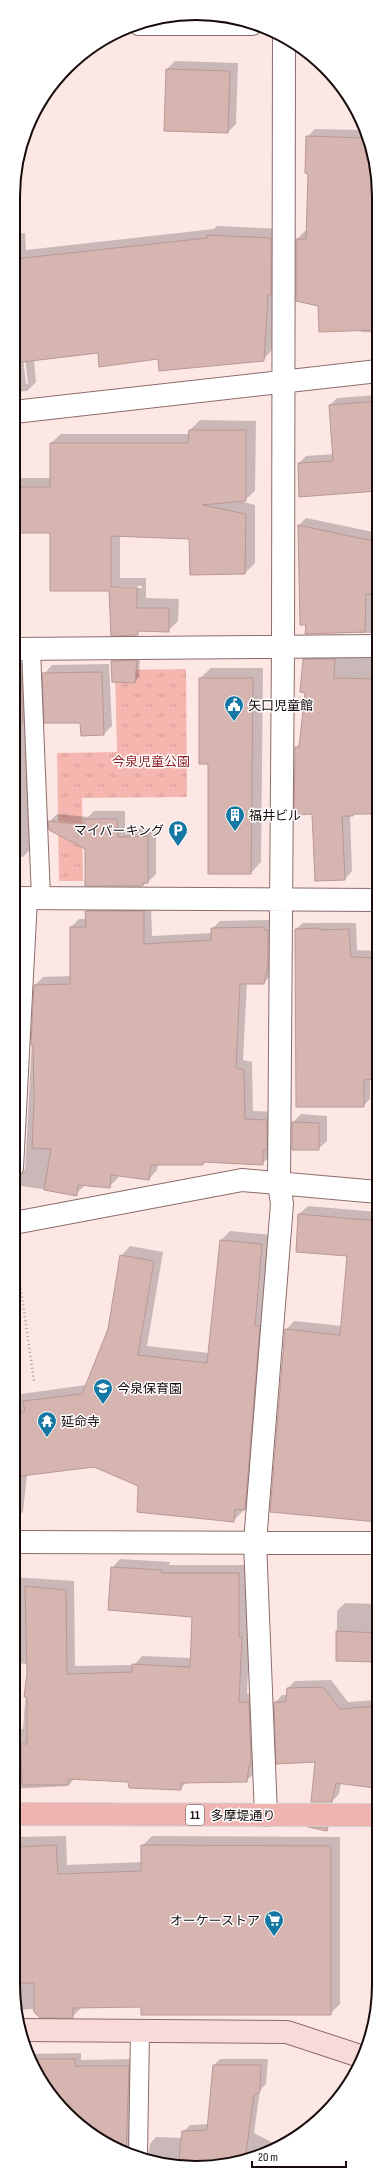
<svg xmlns="http://www.w3.org/2000/svg" width="392" height="2181" font-family="'Sofia Sans Condensed','Noto Sans JP',sans-serif">
	<style>
		.park { fill: url(#park-tufts) }
		.shadow { fill: #0003; fill-rule: evenodd }
		.building { fill: #d6b5b1; stroke: #b99895 }
		.lines { fill: none; stroke-linecap: round; stroke-linejoin: round }
		.lane-casing { stroke: #8c6d6b; stroke-width: 20 }
		.street-casing { stroke: #8c6d6b; stroke-width: 24 }
		.secondary-casing { stroke: #8c6d6b; stroke-width: 24 }
		.primary-casing { stroke: #d1cece; stroke-width: 24 }
		.path { stroke: #ae9d9b; stroke-width: 2.5; stroke-dasharray: 1 3; stroke-linecap: butt }
		.lane { stroke: #fff; stroke-width: 18 }
		.street { stroke: #fff; stroke-width: 22 }
		.secondary { stroke: #f8dad8; stroke-width: 22 }
		.primary { stroke: #f0b4b0; stroke-width: 22 }
		.labels { text-anchor: middle; stroke-width: 3; stroke-linejoin: round; paint-order: stroke }
		.shield { fill: #fff; stroke: #5d5554; stroke-width: 1 }
		.shield-label { font-size: 12px; font-weight: bold; fill: #170c0b }
		.poi-label { font-size: 13px; fill: #170c0b; stroke: #fff; text-anchor: start }
		.park-label { font-size: 13px; fill: #8f2527; stroke: #fff }
		.street-label { font-size: 13px; fill: #170c0b; stroke: #fff }
		.rim { fill: none; stroke: #170c0b; stroke-width: 2 }
	</style>
	<defs>
		<pattern id="park-tufts" width="24" height="20" patternUnits="userSpaceOnUse"><rect width="24" height="20" fill="#f6b6b0"/><path d="M3 7l-1-3M5 7V3M7 7l1-3M15 17l-1-3M17 17v-4M19 17l1-3" fill="none" stroke="#d29b96"/></pattern>
	</defs>
	<rect width="100%" height="100%" fill="#fce7e5"/>
	<path class="park" d="M186,669l1,128 -105,1 1,83h-24l-2,-128 60,-1 -2,-82z"/>
	<path class="shadow" d="M175,61l63,2 -2,61 -8,8 -61,-63z
		M363,127l16,57 -1,149 -17,-1v-2l-42,-25 -22,-66 8,-8h3l1,-58 -2,-36 8,-8 46,1z
		M217,226l63,3 -8,121 -9,10 -105,-2 -60,-6 -64,8 2,22 -9,9 -13,1v-158l11,-1 1,17 188,-21zM23,357h2l3,27h-2z
		M378,395v95l-78,6 -1,-33 7,-7 28,-2 -4,-49 7,-7z
		M200,420l56,1 -1,70 -10,9 -5,1 15,4v58l-10,10 -55,-35 -70,-3v43h26v20l33,1 -1,22 -10,10 -27,-1 -4,4 -27,-44 -59,-58h-37v-54h37v-35l10,-9h129v-4zM119,586h23v2h-23z
		M306,518l72,15v100h-72l-7,-108z
		M311,652h67v161h-24l-4,2 2,56 -7,8 -32,-66 -17,-65 4,-5 6,-51 -2,-32z
		M117,657h23l-1,20 -4,5 -23,-21z
		M14,663h17l1,184 -9,10h-4v6l-5,5z
		M109,664l3,62 -8,8 -23,-12 -37,-48 8,-9z
		M211,668h52l-2,194 -10,11 -42,-110 -9,-85z
		M94,811h31v18l31,-1v46l-8,8 -5,3 -94,-63 8,-8 31,3zM56,821l34,4 -1,2 -30,-4z
		M95,903h56l1,33 60,-3v-4l8,-8 52,-1v55l-9,8h-16l-4,77 9,2 1,49 22,1 -5,44 -8,8 -55,-3 -4,3h-45l-1,6 -8,9 -31,-4v3l-8,8 -25,-1 -9,9 -62,-9v7v-28l2,5 7,2 2,-2 10,-184 8,-8 28,-1v-49l8,-8h7v-8z
		M303,923h53l1,27 21,1v127h-8v21l-7,7 -67,-177z
		M14,933l9,1 -9,178z
		M301,1114l26,2v25l-9,8 -25,-27z
		M308,1206l70,6v309l-92,-191 8,-9 48,5 6,-71 -51,-3 2,-38z
		M230,1231l42,4 -18,265 -21,21 -139,-55 -67,8 -4,38 -10,9 1,-126 72,-10 23,-55 12,-74 9,-10 33,6 -16,94 62,7 12,-113z
		M120,1559l50,3 -1,3h78v64h3l-3,65h10l-2,79 -9,8 -59,1 -7,7 -51,-8 -54,-3 -7,8 -55,3v-60h10l5,-65 -15,-1v-86l61,4 1,85 59,-1 8,-9 50,2 1,-42 -81,-48z
		M345,1603l33,1v57l-41,-1v-49z
		M331,1680l17,22 30,-2v84l-3,2 -34,-3 -2,11 -7,7 -16,-40 -41,-58 7,-8h5l1,-7 7,-7z
		M66,1836l1,29 75,-3v-16l10,-10 188,1v167l-10,10 -188,-8 -60,1 -10,10h-32l-8,-8 -14,1 -5,-25v-148z
		M81,2053v7l54,-1 2,98 -11,-3 -60,-40 -39,-60z
		M220,2059h48l-2,25 -6,6 -6,43 23,12 -22,13 -71,10 -36,-9 2,-15 6,-7 26,1 1,-6 7,-7 19,-1 5,-59z"/>
	<path class="building" d="M166,69l64,2 -2,62 -64,-2z
		M306,136l60,2 13,46 -1,146 -59,2 -1,-26 -22,-5v-62h10l2,-65 -3,-1z
		M207,235l64,3v57h-3l-4,66 -105,10 -1,-12 -59,8 -1,-14 -84,10v-104l193,-21z
		M378,401v90l-79,6 -1,-34 35,-2 -4,-56z
		M189,430h57v71l-44,4 44,9 -1,60 -55,1 -1,-36 -78,-3v51h26v21h32v24l-31,-1v4l-27,1 -2,-45h-59v-58h-36v-46h36v-44h138z
		M298,525l80,17v53l-12,-1 -1,38 -60,2 1,-9h-6z
		M303,659h32l-1,19 44,1v135h-25v2h-11l3,64 -30,1 -3,-67 -18,1 1,-64v-4h4l6,-54 -5,-1z
		M137,660l-2,23 -23,-1 -1,-21z
		M102,672l2,63 -23,1 -1,-13h-36l-2,-50z
		M14,673h7l2,50h-9z
		M199,678h54l-2,196h-43v-110h-9z
		M84,819h33l1,18 30,-1v47h-5v3h-58v-37l-36,-19 -1,-9 36,4z
		M85,911h59v33l67,-4v-12l53,-1v3h4v36l-4,18h-24l-4,84 8,2 1,49 22,1v30h-4v15l-60,-3v3h-52l-2,15 -38,-5 -1,13 -32,-3 -1,11 -33,-6 7,-41 -19,-1 2,-49 -1,-54h-2l3,-60 36,-1v-57h16z
		M320,928v2l29,-1 2,28 27,1v121l-14,1v27h-68l-1,-178z
		M292,1122l27,1v27h-27z
		M298,1214l80,7v216l-4,26 4,1v58l-108,-10 15,-183 55,6 7,-79 -51,-4z
		M220,1240l42,4 -7,82h5l-15,184 -10,-1 -1,13 -97,-10 1,-26 -44,-19 -81,10v-63l12,-3 -2,-10 59,-7 26,-65 12,-74 34,6 -16,94 69,8z
		M111,1567l51,3 -1,3h78v64h3l-3,65h10l2,63h-2l-2,17 -66,1v7l-52,-2 -1,-6 -60,-3v6h-46l-1,-41h6v-47h-3l3,-24 -2,-87 41,4 1,84 65,-2v-8l58,3 2,-50 -84,-7z
		M336,1631l42,2v29l-42,-1z
		M323,1687l17,22 38,-3v57l-3,25 -39,-5 -4,19h-21l4,-40 -39,2 -2,-62h12l1,-14z
		M308,1827h20l-1,4z
		M56,1845l2,29 83,-3v-26l190,1v169h-190v-8l-68,1v10h-33l-6,-6v-29h-17l1,-67 -1,-25 -4,-1v-34h2v-9z
		M30,2059h45v7h54l-3,88 -60,-40z
		M213,2065h48l-1,27 -6,3 -9,65 -58,7v-8h-8l3,-28 25,-1z"/>
	<g class="lines">
		<g class="lane-casing">
			<path id="lane" d="M31,649l10,249
				M14,1168l14,-270
				M138,2157l2,-126"/>
		</g>
		<g class="street-casing">
			<path id="street" d="M139,24h113
				M14,412l364,-41
				M14,649l364,-3
				M14,898l364,2
				M14,1223l228,-43 136,12
				M13,1542l365,1
				M266,1815l-11,-273 27,-338 -3,-22 4,-535 1,-610"/>
		</g>
		<g class="secondary-casing">
			<path id="secondary" d="M22,2030l265,2 76,25"/>
		</g>
		<g class="primary-casing">
			<path id="primary" d="M13,1814l365,1"/>
		</g>
		<path class="path" d="M15,1249l19,132"/>
		<use href="#lane" class="lane"/>
		<use href="#street" class="street"/>
		<use href="#secondary" class="secondary"/>
		<use href="#primary" class="primary"/>
	</g>
	<defs>
		<g id="civic-pin" transform="scale(1)"><path d="M0 17L-7.5 6A9.5 9.5 0 1 1 7.5 6Z" fill="#1578a4" stroke="#fff"/><path d="M-.6-6.5H3V-4.5H.6V-3L4-1V1h2V6H-6V1h2V-1L-.6-3ZM-1.2 2.5V6h2.4V2.5Z" fill="#fff"/></g>
		<g id="building-pin" transform="scale(1)"><path d="M0 17L-7.5 6A9.5 9.5 0 1 1 7.5 6Z" fill="#1578a4" stroke="#fff"/><path d="M-4-6H4V6H1V3H-1V6H-4ZM-2.5-4.3h1.7v1.8h-1.7ZM.8-4.3h1.7v1.8H.8ZM-2.5-1h1.7V.8h-1.7ZM.8-1h1.7V.8H.8Z" fill="#fff"/></g>
		<g id="parking-pin" transform="scale(1)"><path d="M0 17L-7.5 6A9.5 9.5 0 1 1 7.5 6Z" fill="#1578a4" stroke="#fff"/><path d="M-3.5-5.5H1a3.5 3.5 0 0 1 0 7H-1V5.5H-3.5ZM-1-3.4V-.6H.8a1.4 1.4 0 0 0 0-2.8Z" fill="#fff"/></g>
		<g id="school-pin" transform="scale(1)"><path d="M0 17L-7.5 6A9.5 9.5 0 1 1 7.5 6Z" fill="#1578a4" stroke="#fff"/><path d="M0-5L7-2L0 1L-7-2ZM-4 1L0 2.5L4 1V4Q0 6-4 4Z" fill="#fff"/></g>
		<g id="temple-pin" transform="scale(1)"><path d="M0 17L-7.5 6A9.5 9.5 0 1 1 7.5 6Z" fill="#1578a4" stroke="#fff"/><path d="M0-6L5-2H3V0L6.5 2.5H4V6H1.5V3h-3V6H-4V2.5H-6.5L-3 0V-2H-5Z" fill="#fff"/></g>
		<g id="supermarket-pin" transform="scale(1)"><path d="M0 17L-7.5 6A9.5 9.5 0 1 1 7.5 6Z" fill="#1578a4" stroke="#fff"/><path d="M-6-5.5h2.5l.6 2H6L4.5 2H-2.5L-4.4-4H-6ZM-1.5 3.2a1.3 1.3 0 1 0 .1 0ZM3 3.2a1.3 1.3 0 1 0 .1 0Z" fill="#fff"/></g>
	</defs>
	<g fill-rule="evenodd">
		<use href="#civic-pin" x="234" y="705"/>
		<use href="#building-pin" x="235" y="815"/>
		<use href="#parking-pin" x="178" y="830"/>
		<use href="#school-pin" x="103" y="1388"/>
		<use href="#temple-pin" x="47" y="1421"/>
		<use href="#supermarket-pin" x="274" y="1920"/>
	</g>
	<g class="labels">
		<rect class="shield" x="186" y="1805" width="18" height="20" rx="3"/>
		<g class="shield-label">
			<text x="195" y="1819">11</text>
		</g>
		<g class="poi-label">
			<text x="248" y="710">矢口児童館</text>
			<text x="249" y="820">福井ビル</text>
			<text x="164" y="835" text-anchor="end">マイパーキング</text>
			<text x="117" y="1393">今泉保育園</text>
			<text x="61" y="1426">延命寺</text>
			<text x="260" y="1925" text-anchor="end">オーケーストア</text>
		</g>
		<g class="park-label">
			<text x="151" y="766">今泉児童公園</text>
		</g>
		<g class="street-label">
			<text x="243" y="1820">多摩堤通り</text>
		</g>
	</g>
	<path d="M0 0H392V2181H0ZM196 20H196A176 176 0 0 1 372 196V1985A176 176 0 0 1 196 2161H196A176 176 0 0 1 20 1985V196A176 176 0 0 1 196 20Z" fill="#fff" fill-rule="evenodd"/>
	<path class="rim" d="M196 20H196A176 176 0 0 1 372 196V1985A176 176 0 0 1 196 2161H196A176 176 0 0 1 20 1985V196A176 176 0 0 1 196 20Z"/>
	<path d="M252 2161v6h94v-6" fill="none" stroke="#170c0b" stroke-width="2"/>
	<text x="258" y="2161" font-size="12" fill="#170c0b" stroke="#ffffff" stroke-width="3" paint-order="stroke">20 m</text>
</svg>
